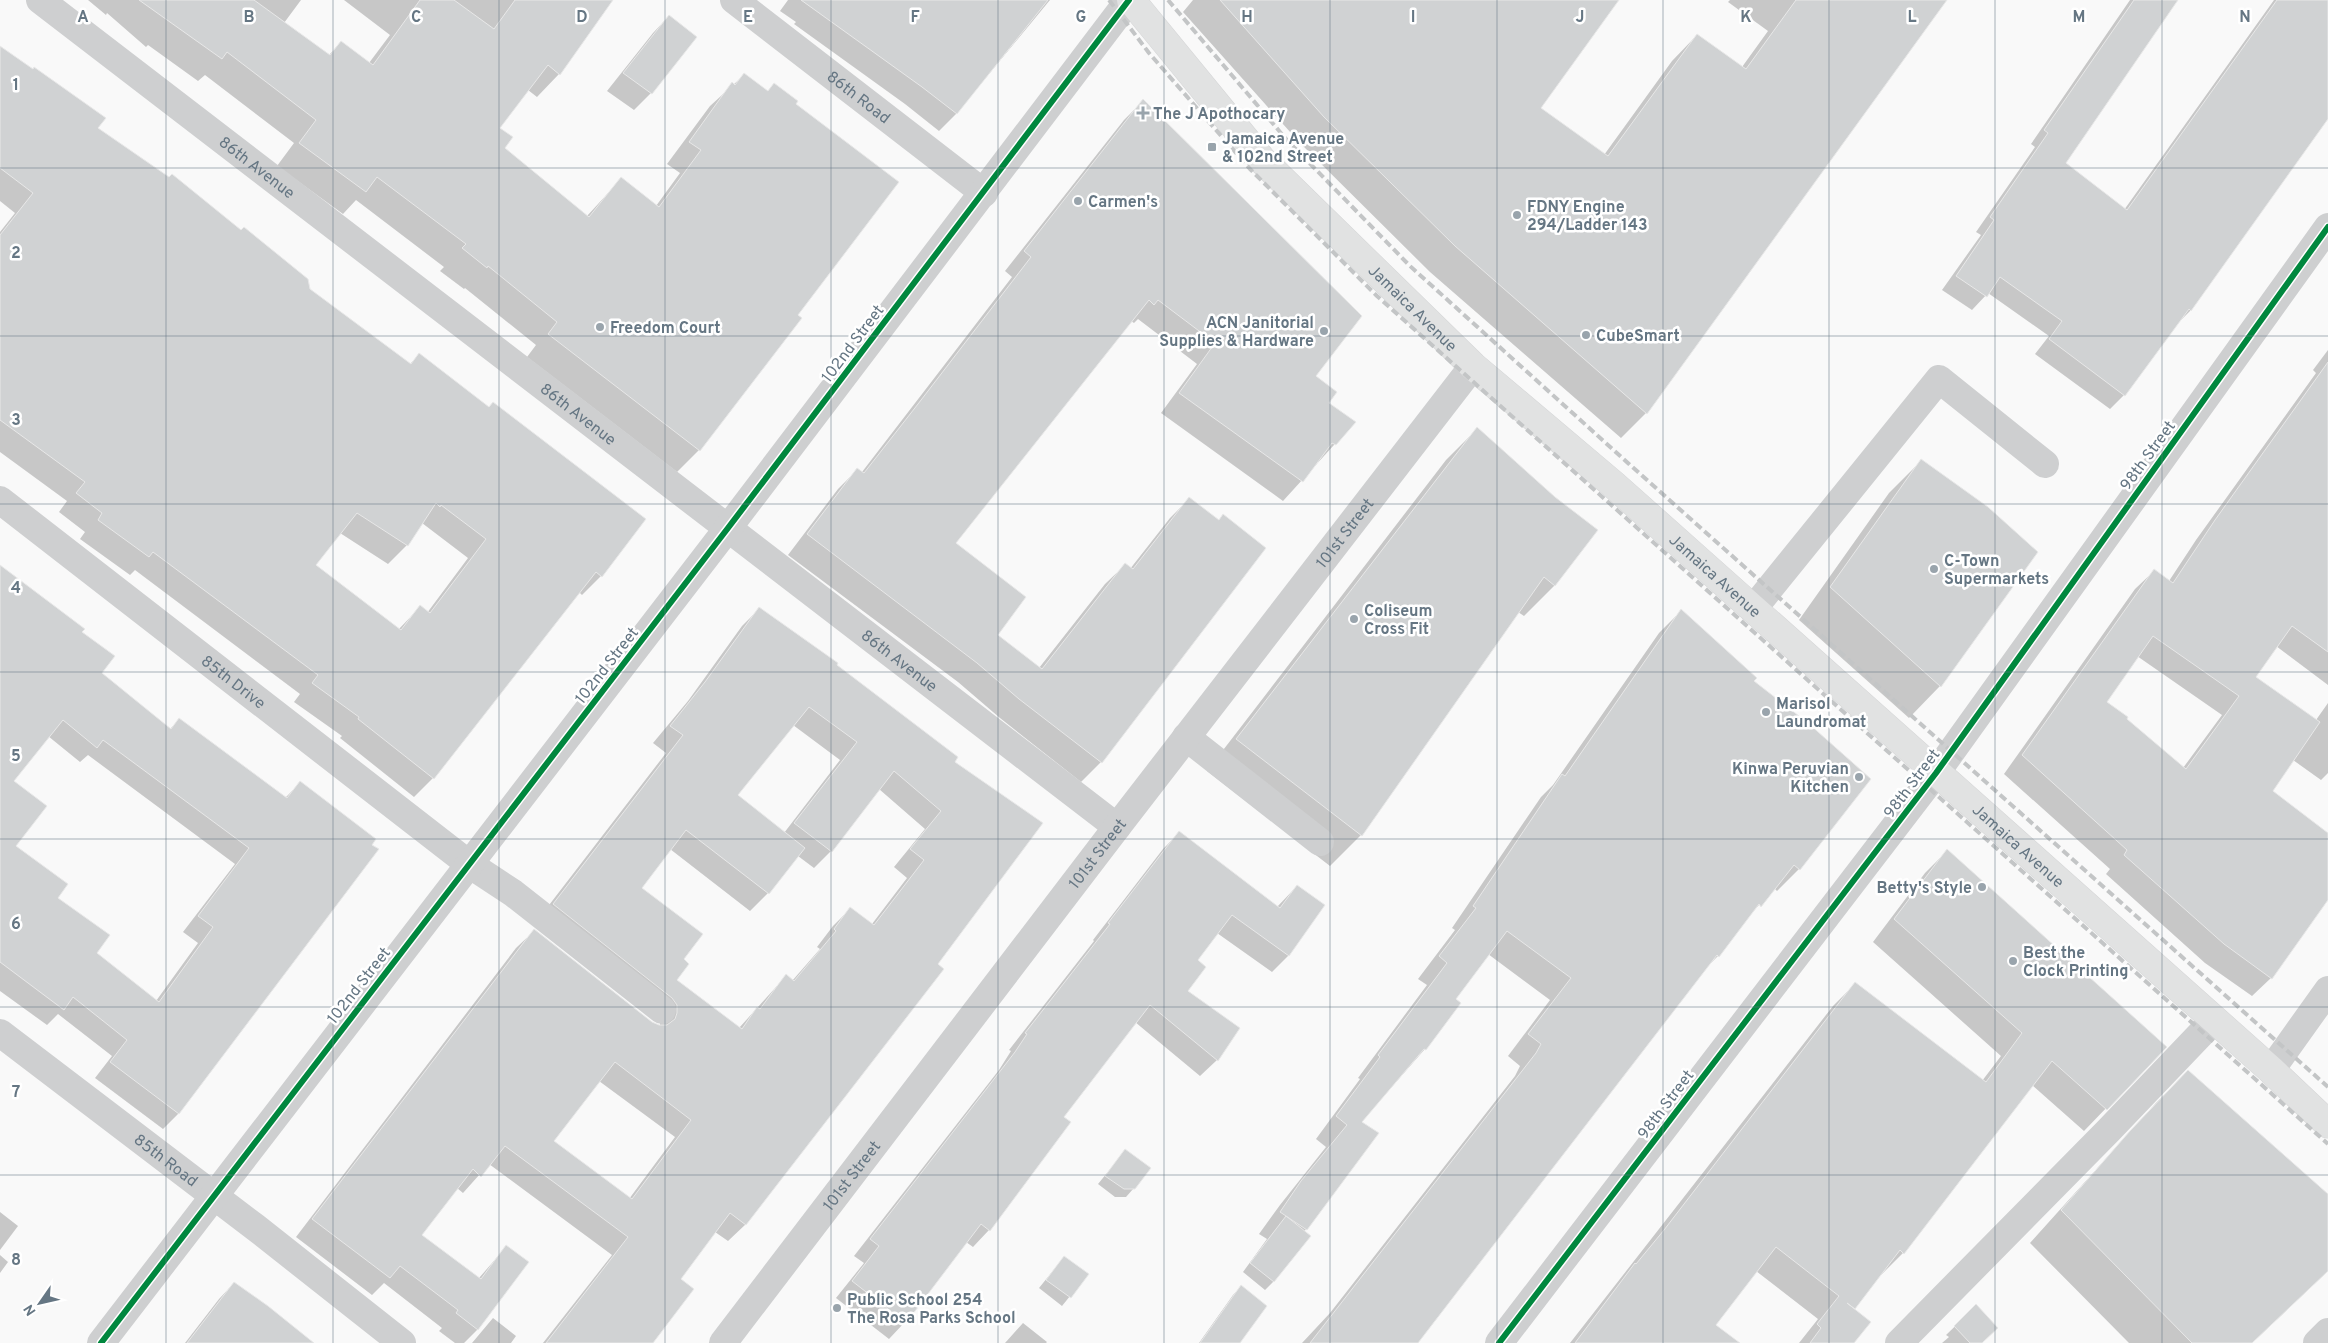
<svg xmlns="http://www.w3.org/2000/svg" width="2328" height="1343" font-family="Overpass,sans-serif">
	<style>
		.shadow { fill: #0003; fill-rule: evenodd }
		.building { fill: #d0d2d3; stroke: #e8e8e8; fill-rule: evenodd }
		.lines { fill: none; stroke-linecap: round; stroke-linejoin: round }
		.major-casing { stroke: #d5d6d7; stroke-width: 29 }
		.minor { stroke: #cecfd0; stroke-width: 28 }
		.major { stroke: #e1e2e2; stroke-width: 28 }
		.rail { stroke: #c3c5c6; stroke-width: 4; stroke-dasharray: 8 4; stroke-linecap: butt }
		.cycleway-casing { stroke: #fff; stroke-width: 9 }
		.cycleway { stroke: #00873e; stroke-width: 6 }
		.grid { fill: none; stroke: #657683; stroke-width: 1; stroke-opacity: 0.55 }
		.poi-dot { fill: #99a4ac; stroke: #fff; stroke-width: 2 }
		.labels { text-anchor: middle; stroke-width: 5; stroke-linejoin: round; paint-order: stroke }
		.street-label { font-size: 16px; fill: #657683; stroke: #fff }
		.poi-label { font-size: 16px; font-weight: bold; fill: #657683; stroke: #fff; text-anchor: start }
		.grid-label { font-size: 16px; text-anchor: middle; font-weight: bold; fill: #657683; stroke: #fff; stroke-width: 5; stroke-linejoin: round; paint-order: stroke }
	</style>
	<rect width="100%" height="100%" fill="#f9f9f9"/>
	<path class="shadow" d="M88,0h213l-17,23 45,32 12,-13 28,21 21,-28 -46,-35h268l-53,74 -22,23 -9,-7 -29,39 4,19 84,68 34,-37 35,27 24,-33 -13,-9 43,-58 34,-31 23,17 7,-8 20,20 3,211 -98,135 -22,22 -150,-115 9,-12 -71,-57 -1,1 -24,-18 4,-4 -88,-67 -13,14 -66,-48 17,-23 -89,-68 -7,6 -50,-36 -2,2 -39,-34 -1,2z
		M788,0h262l-94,114 -17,17 -34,-27 -111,-80 2,-2 -16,-11z
		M1193,0h425l-78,109 64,46 68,-94 25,-26 45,32 26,-36 -40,-29 2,-2h215l-299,413 -25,25 -191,-166 -131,-130 -116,-130z
		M2130,0h47l-113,163 60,47 150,-210h54v117l-137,193 -15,15 -52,70 -14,14 -75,-55 14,-18 -61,-43 -16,17 -30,-20 39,-55 -5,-3 59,-85 -4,-3z
		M669,16l26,21 -44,56 -17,17 -27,-19 46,-58z
		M0,47l97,81 312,237 10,-10 182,221 -19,19 -3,-3 -146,186 -19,19 -74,-59 2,-2 -48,-34 6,-8 -165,-124 -5,5 -50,-36 5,-7 -26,-20 8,-11 -67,-49v-220l15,-19 -15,-12zM422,523l46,35 -41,55 -7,-6 -22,23 -84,-64 26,-33 48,31 19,-19z
		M1143,101l171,275 14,27 26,20 -71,78 -122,-88 36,-49 -59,-45 -4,4 -3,-2 -176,223 41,91 43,33 66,-84 20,-19 5,4 40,-51 19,-19 29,22 5,-5 -122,246 -20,20 -81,-64 -42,-36 -170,-127 50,-66 20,-20 4,3 150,-195 -7,-6 119,-151z
		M2328,350v335l-52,-39 -22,31 62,43 12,-17v70l-7,7 -28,-20 -21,31 56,43v64l-57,80 -19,18 -47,-33 -99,-89 4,-5 -106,-95 131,-185 19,-18 15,10 27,-41 120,-167 -3,-3zM2137,656l85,59 -39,53 -78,-66z
		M1477,429l78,156 -31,31 -6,-4 -157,223 -31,31 -123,-95 239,-311z
		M1921,461l19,225 -31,32 -110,-98 90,-127z
		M0,571l80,62 21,41 69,55 9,-9 106,78 15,-15 77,67 -199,264 -15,15 -68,-51 17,-22 -54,-42 -11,11 -47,-34zM48,736l32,26 8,-7 147,109 -52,68 15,11 -42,58 -61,-48 -38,-55 -43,-52 -1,-65z
		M759,609l77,56 117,97 88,61 -295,401 -18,17 -13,-9 -36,47 -28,64h-108l69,-88 -123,-91 -26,29 -6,-5 -37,48 59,42 27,-31 21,16 -50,67 -13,13h-9l-16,-12 3,-3 -58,-45 -12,12 -76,-58 220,-289 18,-17 118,92 8,4v-5l-124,-100 130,-169 -13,-10 35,-42 54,-75zM793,725l47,35 -56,73 -48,-38zM879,789l46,40 -31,38 13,11 -35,46 -21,-16 -18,18 -16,21 3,2 -28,32 -6,-5 -47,52 -64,-48 7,-21 -42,-71 30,-39 80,62 18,-18 30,-37 16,12 17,-17zM599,1081l76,56 -46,62 -76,-58z
		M1681,611l71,71 47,187 -22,22 -3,-3 -31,35 -25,33 -16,16 -285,371h-115l28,-30 185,-237 5,-10 -12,-10 42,-56 -62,-46 -34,45 5,4 -34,46 -64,73 -55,107 -33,53 -8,8 -22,-18 24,-33 -8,-5 21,-29 46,-58 -10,-8 44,-60 -2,-1 69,-93 -9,-6 37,-49 -3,-2 89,-131 12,-12 106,-152z
		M1180,832l97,75 20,-21 -9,70 -16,16 -55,-39 -21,28 -10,30 31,69 -17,16 -65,-54 -73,95 -73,113 -16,17 -7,-5 -61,80 -16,17 -53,-41 28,-35 -10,-7 145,-186 12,-19 -2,-1 85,-109 -1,-1 70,-91z
		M1947,851l218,196 -81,84 -52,-46 -129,168 -22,22 -1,-1 -27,35 -1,34h-53l19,-24 -62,-48 -50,56 16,16h-152l263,-337 22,-22 127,97 19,-25 -128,-114 52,-69z
		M2188,1071l140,125v75l-76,72h-123l-99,-100 126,-140z
		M1125,1151l9,37 -8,9h-11l-17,-13z
		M0,1212l18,14 -18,24z
		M0,1255l8,7 -8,11z
		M1064,1257l23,18 -25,31 -23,-18z
		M234,1283l79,60h-128l34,-44z
		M1241,1287l-3,56h-39l34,-48z
		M1976,1306l6,37h-40l7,-6 -3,-2z
		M493,1318l23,18 -5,7h-39z
		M1023,1323l24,19 -1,1h-41z"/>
	<path class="building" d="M139,0h115l76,55 11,-14 32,24 47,-65h34l40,29 21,-29h98l-53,75 -12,-10 -48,63 13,9 -8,11 84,69 32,-40 38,30 42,-57 -12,-8 43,-60 3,3 9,-12 24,18 6,-8 24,18 -2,3 103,78 -101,133 4,3 -102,133 -152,-117 9,-12 -69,-56 -1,2 -25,-20 4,-4 -89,-67 -11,15 -67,-49 17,-23 -89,-68 -5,7z
		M801,0h247l-91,114 -35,-27z
		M1220,0h399l-78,108 67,48 89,-122 49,35 50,-69h151l-300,414 -192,-168 -131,-129z
		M2134,0h44l-112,163 61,47 150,-210h51v119l-137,192 -2,-2 -64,87 -76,-57 13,-18 -62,-44 -13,20 -31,-21 38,-56 -4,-3 58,-84 -4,-3z
		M669,15l28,22 -45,57 -29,-21z
		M0,46l33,23 1,-2 72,51 -8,10 71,49 3,-3 69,56 3,-3 64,52 2,10 101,75 8,-11 70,54 4,-5 153,117 -44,58 -6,-5 -162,207 -76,-60 1,-2 -47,-34 6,-8 -165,-123 -4,5 -51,-37 4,-7 -26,-20 9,-11 -85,-62v-185l33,-42 -33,-25zM436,503l4,4 1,-2 45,34 -56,74 -10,-8 -19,25 -85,-65 41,-52 51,33z
		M1143,99l219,217 -46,60 21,16 -8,11 27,19 -20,23 -4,-2 -29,39 -124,-89 36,-50 -57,-43 -4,5 -5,-5 -193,243 70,54 -28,38 44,34 83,-106 8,6 56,-72 30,23 4,-6 43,34 -164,215 -83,-64 -42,-36 -170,-129 50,-66 7,5 54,-69 113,-147 -7,-6z
		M2328,362v290l-36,-26 -36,51 64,45 -47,69 55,42v67l-56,79 -48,-35 -100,-89 3,-5 -105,-95 132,-186 19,14 42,-63zM2153,636l86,60 -53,73 -59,-50 1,-2 -21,-15z
		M1477,427l78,70 43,33 -43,56 -11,-9 -182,259 -126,-97z
		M1921,459l67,48 50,45 -97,135 -111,-100z
		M0,565l85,64 -3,3 33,24 -13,17 69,56 8,-11 108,80 13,-17 76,58 -4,6 7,4 -200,265 -69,-52 17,-22 -54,-43 -9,13 -64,-48zM63,720l34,28 6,-8 146,108 -51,68 15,11 -54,75 -62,-49 13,-18 -52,-37 10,-14 -52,-38 31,-40 -33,-25z
		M759,607l79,56 -1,2 121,92 -3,5 88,61 -105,141 6,5 -198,256 -16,-12 -49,66 13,10 -41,54h-107l82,-106 -123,-91 -24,31 -8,-8 -51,66 59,44 25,-34 23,17 -51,68 -22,-17 2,-3 -58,-44 -10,12 -78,-59 222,-290 118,93 7,3h8l8,-6 2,-6v-8l-5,-7 -119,-94 130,-169 -13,-9 35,-44zM809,707l48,35 -63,81 38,29 62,-81 47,40 -31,38 14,11 -50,65 -24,-18 -16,22 2,2 -42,50 -8,-7 -26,35 -3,-2 -15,22 -65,-49 12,-16 -5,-5 19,-25 -61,-46 44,-58 83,64 36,-46 -67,-53zM615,1062l76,58 -59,79 -78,-58z
		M1681,609l76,69 -3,3 54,42 63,56 -71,91 -6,-5 -33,42 -2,-3 -40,53 -2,-2 -299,388h-108l226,-290 5,-9 -13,-10 43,-56 -64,-47 -51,68 5,4 -35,47 -2,-1 -62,73 17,11 -72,97 -27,-18 21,-31 46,-56 -11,-9 44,-59 -2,-2 69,-92 -8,-7 37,-48 -3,-2 89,-132 3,2z
		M1179,831l101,77 17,-23 28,20 -36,51 -57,-41 -34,45 8,7 -18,24 52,37 -22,33 -68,-56 -86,112 7,5 -81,109 -9,-7 -75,99 -54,-42 27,-35 -9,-7 145,-187 12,-18 -2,-1 85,-109 -2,-1z
		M1947,849l220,198 -60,63 -55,-49 -148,193 -4,-4 -45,59 -8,-6 24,19 -17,21h-44l11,-15 -4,-4 22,-28 -63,-49 -60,78 24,18h-165l60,-80 1,1 28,-34 191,-248 131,100 36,-49 -128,-114z
		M2188,1070l140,124v77l-76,72h-60l-131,-133 69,-79z
		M1125,1149l26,19 -16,21h-11l-19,-13z
		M1286,1216l25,20 -37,46 -24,-19z
		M1064,1256l25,18 -18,24 -25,-18z
		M234,1282l34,24 46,37h-127z
		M1241,1285l26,21 -27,37h-40z
		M1976,1304l22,24 -16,15h-12l-16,-17z"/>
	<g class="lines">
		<g class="major-casing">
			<g id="major">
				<path id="s6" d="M1131,0l132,161 210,205 141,119 82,73 575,512 57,54"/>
			</g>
		</g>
		<g class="minor">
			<path id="s1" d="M40,0l1077,827"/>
			<path id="s2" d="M734,0l250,193"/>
			<path id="s3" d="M0,500l469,364 44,29 149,117"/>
			<path d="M1753,609l186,-230 106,85"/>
			<path d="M1186,737l134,105"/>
			<path id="s4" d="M0,1033l255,194 147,116"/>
			<path d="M2271,1070l57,-80"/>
			<path d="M101,1343l627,-815 401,-528"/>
			<path id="s5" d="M723,1343l394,-516 356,-461"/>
			<path d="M1499,1343l437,-570 392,-546"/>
			<path d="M1899,1343l210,-213 105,-110"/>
			<path d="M2317,1343l11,-11"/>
		</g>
		<use href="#major" class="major"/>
		<path class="rail" d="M1109,0l40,53 101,116 127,127 951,848
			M1168,0l118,139 124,127 219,198 699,623"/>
		<g class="cycleway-casing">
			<path id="cycleway" d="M101,1343l627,-815 401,-528
				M1499,1343l437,-570 392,-546"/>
		</g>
		<use href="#cycleway" class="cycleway"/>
	</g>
	<path class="grid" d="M166,0v1343M333,0v1343M499,0v1343M665,0v1343M831,0v1343M998,0v1343M1164,0v1343M1330,0v1343M1497,0v1343M1663,0v1343M1829,0v1343M1995,0v1343M2162,0v1343M0,168h2328M0,336h2328M0,504h2328M0,672h2328M0,839h2328M0,1007h2328M0,1175h2328"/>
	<g class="poi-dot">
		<path d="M1140.5 105.5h5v5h5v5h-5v5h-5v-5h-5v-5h5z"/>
		<rect x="1207" y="142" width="10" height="10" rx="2.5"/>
		<circle cx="1078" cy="201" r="5"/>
		<circle cx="1517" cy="215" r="5"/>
		<circle cx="600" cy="327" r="5"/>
		<circle cx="1324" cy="331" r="5"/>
		<circle cx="1586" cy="335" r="5"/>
		<circle cx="1934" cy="569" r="5"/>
		<circle cx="1354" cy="619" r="5"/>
		<circle cx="1766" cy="712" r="5"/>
		<circle cx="1859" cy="777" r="5"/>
		<circle cx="1982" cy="887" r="5"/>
		<circle cx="2013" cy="961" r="5"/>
		<circle cx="837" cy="1308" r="5"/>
	</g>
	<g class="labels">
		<g class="street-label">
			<text dy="6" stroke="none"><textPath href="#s2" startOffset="158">86th Road</textPath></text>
			<text dy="6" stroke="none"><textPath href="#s1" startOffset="274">86th Avenue</textPath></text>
			<text dy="6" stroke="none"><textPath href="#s6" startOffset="418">Jamaica Avenue</textPath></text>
			<text transform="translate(852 343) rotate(-53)" y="6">102nd Street</text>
			<text dy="6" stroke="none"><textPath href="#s1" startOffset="679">86th Avenue</textPath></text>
			<text transform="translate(2147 455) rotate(-54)" y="6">98th Street</text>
			<text dy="6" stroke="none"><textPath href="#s5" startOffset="1021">101st Street</textPath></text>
			<text dy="6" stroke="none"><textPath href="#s6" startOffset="822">Jamaica Avenue</textPath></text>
			<text dy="6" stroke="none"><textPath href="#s1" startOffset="1084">86th Avenue</textPath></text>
			<text transform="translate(606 665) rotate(-52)" y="6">102nd Street</text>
			<text dy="6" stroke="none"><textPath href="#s3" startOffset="296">85th Drive</textPath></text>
			<text transform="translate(1911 783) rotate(-53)" y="6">98th Street</text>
			<text dy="6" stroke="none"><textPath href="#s6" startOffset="1228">Jamaica Avenue</textPath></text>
			<text dy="6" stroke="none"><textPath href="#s5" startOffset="616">101st Street</textPath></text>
			<text transform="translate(358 985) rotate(-52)" y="6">102nd Street</text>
			<text transform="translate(1665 1104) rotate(-53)" y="6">98th Street</text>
			<text dy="6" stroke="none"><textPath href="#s4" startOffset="209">85th Road</textPath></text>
			<text dy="6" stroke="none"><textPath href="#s5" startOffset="211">101st Street</textPath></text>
		</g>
		<g class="poi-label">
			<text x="1153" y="119">The J Apothocary</text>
			<text x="1222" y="144">Jamaica Avenue<tspan x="1222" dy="18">&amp; 102nd Street</tspan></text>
			<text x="1088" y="207">Carmen's</text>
			<text x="1527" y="212">FDNY Engine<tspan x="1527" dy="18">294/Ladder 143</tspan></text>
			<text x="1314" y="328" text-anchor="end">ACN Janitorial<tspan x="1314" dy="18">Supplies &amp; Hardware</tspan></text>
			<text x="610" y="333">Freedom Court</text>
			<text x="1596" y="341">CubeSmart</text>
			<text x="1944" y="566">C‑Town<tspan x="1944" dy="18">Supermarkets</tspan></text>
			<text x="1364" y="616">Coliseum<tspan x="1364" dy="18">Cross Fit</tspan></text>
			<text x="1776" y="709">Marisol<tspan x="1776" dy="18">Laundromat</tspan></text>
			<text x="1849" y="774" text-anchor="end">Kinwa Peruvian<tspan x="1849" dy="18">Kitchen</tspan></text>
			<text x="1972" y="893" text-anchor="end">Betty's Style</text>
			<text x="2023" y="958">Best the<tspan x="2023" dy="18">Clock Printing</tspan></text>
			<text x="847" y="1305">Public School 254<tspan x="847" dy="18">The Rosa Parks School</tspan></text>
		</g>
	</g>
	<g class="grid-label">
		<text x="83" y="22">A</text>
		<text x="249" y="22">B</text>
		<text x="416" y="22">C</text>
		<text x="582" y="22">D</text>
		<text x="748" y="22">E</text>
		<text x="915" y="22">F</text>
		<text x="1081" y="22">G</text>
		<text x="1247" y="22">H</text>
		<text x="1413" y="22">I</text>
		<text x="1580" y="22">J</text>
		<text x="1746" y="22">K</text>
		<text x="1912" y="22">L</text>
		<text x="2079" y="22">M</text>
		<text x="2245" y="22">N</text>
		<text x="16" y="90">1</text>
		<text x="16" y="258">2</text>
		<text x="16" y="425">3</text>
		<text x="16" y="593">4</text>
		<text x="16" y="761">5</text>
		<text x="16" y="929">6</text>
		<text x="16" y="1097">7</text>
		<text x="16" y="1265">8</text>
	</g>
	<g transform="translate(40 1303) rotate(236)" stroke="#ffffff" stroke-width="4" paint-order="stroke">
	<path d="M0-4L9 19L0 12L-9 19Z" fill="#657683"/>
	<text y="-8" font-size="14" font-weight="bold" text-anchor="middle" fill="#657683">N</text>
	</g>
</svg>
